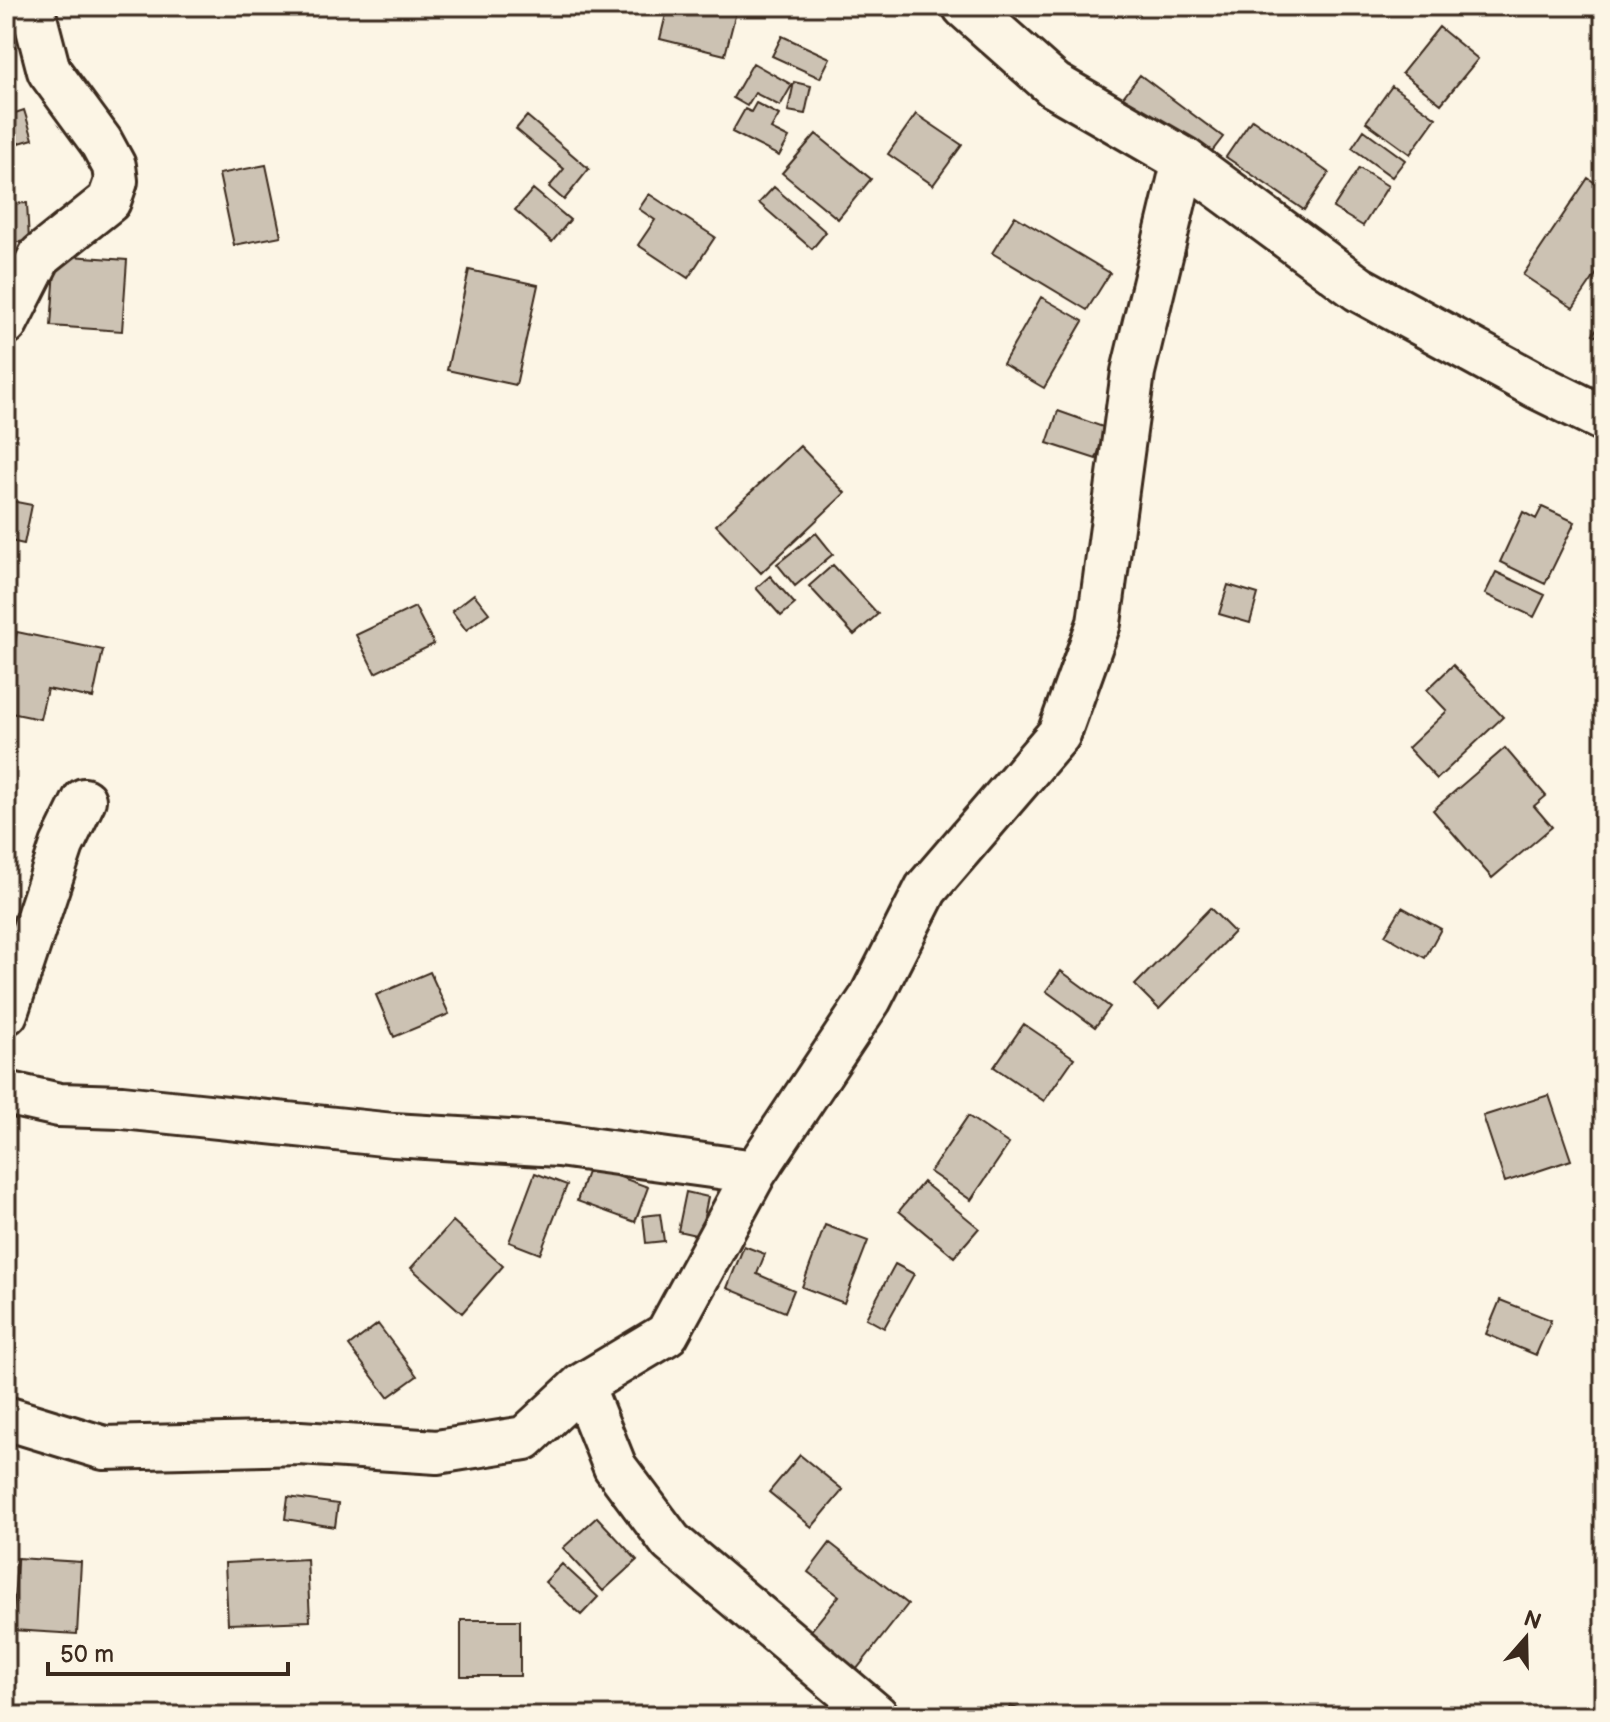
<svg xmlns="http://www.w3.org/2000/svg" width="1610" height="1722" font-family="'Balsamiq Sans',sans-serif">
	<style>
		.building { fill: #ccc2b3; stroke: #3b2a1e; stroke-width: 2 }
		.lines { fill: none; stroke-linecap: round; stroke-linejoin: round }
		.minor-casing { stroke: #3b2a1e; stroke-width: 48 }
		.major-casing { stroke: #3b2a1e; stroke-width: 50 }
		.minor { stroke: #fcf5e5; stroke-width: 42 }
		.major { stroke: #fcf5e5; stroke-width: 44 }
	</style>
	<rect width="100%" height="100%" fill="#fcf5e5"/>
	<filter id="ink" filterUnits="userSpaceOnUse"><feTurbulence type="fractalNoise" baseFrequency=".0125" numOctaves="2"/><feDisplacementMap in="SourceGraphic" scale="16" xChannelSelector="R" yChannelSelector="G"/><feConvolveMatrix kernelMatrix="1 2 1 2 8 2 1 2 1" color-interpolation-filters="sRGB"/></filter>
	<g filter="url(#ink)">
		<path class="building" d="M668,6h44l24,6 -11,43 -65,-16z
			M1439,27l39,32 -37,45 -39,-31z
			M782,36l48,22 -10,20 -48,-22z
			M753,63l39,22 -12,21 -25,-13 -8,13 -14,-8z
			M1140,75l83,62 -17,22 -83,-62z
			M794,82l17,4 -6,28 -17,-3z
			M1392,86l44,32 -26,36 -44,-32z
			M756,103l23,12 -8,14 18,9 -10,18 -47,-24 13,-23 6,3z
			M24,110l9,29 -27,8v-31z
			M916,114l46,31 -29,40 -45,-31z
			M527,116l62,53 -25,31 -15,-13 15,-18 -48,-40z
			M1252,119l77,54 -25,37 -78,-53z
			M1364,130l41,30 -13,17 -40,-29z
			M816,134l55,45 -33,40 -56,-46z
			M266,165l15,71 -47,9 -15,-71z
			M1359,168l29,18 -25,40 -30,-18z
			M1588,178l16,11v74l-31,45 -50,-33z
			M774,187l52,45 -14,17 -53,-46z
			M533,189l37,31 -18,22 -37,-32z
			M649,194l66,43 -27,41 -50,-33 17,-25 -16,-11z
			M27,203l2,38 -23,2v-39z
			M1015,216l95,57 -23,37 -95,-57z
			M56,255l71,5 -5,71 -71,-5z
			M469,270l69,15 -22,100 -69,-15z
			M1041,297l42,24 -39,67 -41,-24z
			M1604,318v23l-11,-7z
			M1058,411l48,17 -10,31 -49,-16z
			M800,446l45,47 -84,80 -45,-48z
			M6,500l26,5 -8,39 -18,-4z
			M1542,507l33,15 -30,62 -45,-22 23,-50 13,7z
			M816,533l17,21 -38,32 -18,-22z
			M833,565l45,49 -24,21 -45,-49z
			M1496,572l49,23 -11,22 -49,-23z
			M770,576l25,28 -14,12 -25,-28z
			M1228,585l30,9 -8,29 -31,-9z
			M474,594l15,19 -23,17 -14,-19z
			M415,607l19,37 -59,29 -19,-38z
			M17,632l86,18 -10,48 -46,-9 -7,30 -34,-7v-26z
			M1453,665l50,52 -66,62 -29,-31 39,-37 -20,-21z
			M1505,748l41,48 -12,10 18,21 -60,51 -59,-68z
			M1402,907l39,22 -16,29 -40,-23z
			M1210,908l24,24 -75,77 -24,-24z
			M1061,971l49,36 -15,20 -49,-36z
			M430,972l19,42 -55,23 -18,-42z
			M1024,1024l50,34 -30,43 -50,-34z
			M1549,1095l22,65 -66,22 -22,-66z
			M968,1116l41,28 -38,56 -41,-28z
			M589,1166l59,21 -13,35 -58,-21z
			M535,1173l32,12 -27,69 -31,-12z
			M923,1182l56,46 -25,29 -55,-46z
			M686,1192l22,5 -8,39 -22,-5z
			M660,1214l4,27 -18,2 -3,-27z
			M453,1221l50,45 -41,47 -51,-45z
			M825,1225l43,16 -24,62 -42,-16z
			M744,1246l21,8 -8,20 37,16 -9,22 -58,-24z
			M895,1264l19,10 -30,54 -18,-10z
			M1500,1300l51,20 -15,35 -50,-21z
			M378,1324l39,52 -29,21 -39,-51z
			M800,1455l43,35 -31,37 -43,-35z
			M288,1497l50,7 -3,23 -50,-8z
			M597,1517l40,43 -34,31 -40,-43z
			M830,1543l78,61 -52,66 -47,-37 30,-37 -31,-24z
			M17,1558l64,4 -4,72 -65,-4z
			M307,1559l3,62 -82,3 -3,-61z
			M562,1564l36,33 -17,18 -36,-33z
			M461,1620h59v56h-59z
			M1010,1706l27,10h-31z"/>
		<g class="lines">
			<g class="minor-casing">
				<path id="minor" d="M6,323l34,-67 69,-55 7,-20 -2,-15 -13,-24 -52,-71 -17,-65
					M6,1013l56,-168 22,-45
					M6,1093l53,12 63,2 271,28 166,10 196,27
					M582,1385l33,82 56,75 206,174
					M6,1418l98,30 196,-5 137,9 88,-14 57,-53 85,-51 88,-162 115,-173 56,-110 133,-155 40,-111 34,-251 51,-212"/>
			</g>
			<g class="major-casing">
				<path id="major" d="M965,6l89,79 130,75 175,129 178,97 67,33"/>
			</g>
			<use href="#minor" class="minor"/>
			<use href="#major" class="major"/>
		</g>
	</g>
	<rect width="1610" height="1722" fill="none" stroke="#fcf5e5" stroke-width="32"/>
	<rect x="16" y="16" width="1578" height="1690" fill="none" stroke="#3b2a1e" stroke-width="3" filter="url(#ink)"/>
	<g transform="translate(1526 1638) rotate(20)" stroke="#fcf5e5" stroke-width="6" paint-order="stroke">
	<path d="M0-6L14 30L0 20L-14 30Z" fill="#3b2a1e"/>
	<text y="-12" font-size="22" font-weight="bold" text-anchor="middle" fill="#3b2a1e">N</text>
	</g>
	<path d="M48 1662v12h240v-12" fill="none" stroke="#3b2a1e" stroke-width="4"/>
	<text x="60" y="1662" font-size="24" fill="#3b2a1e" stroke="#fcf5e5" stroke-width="6" paint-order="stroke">50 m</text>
</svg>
